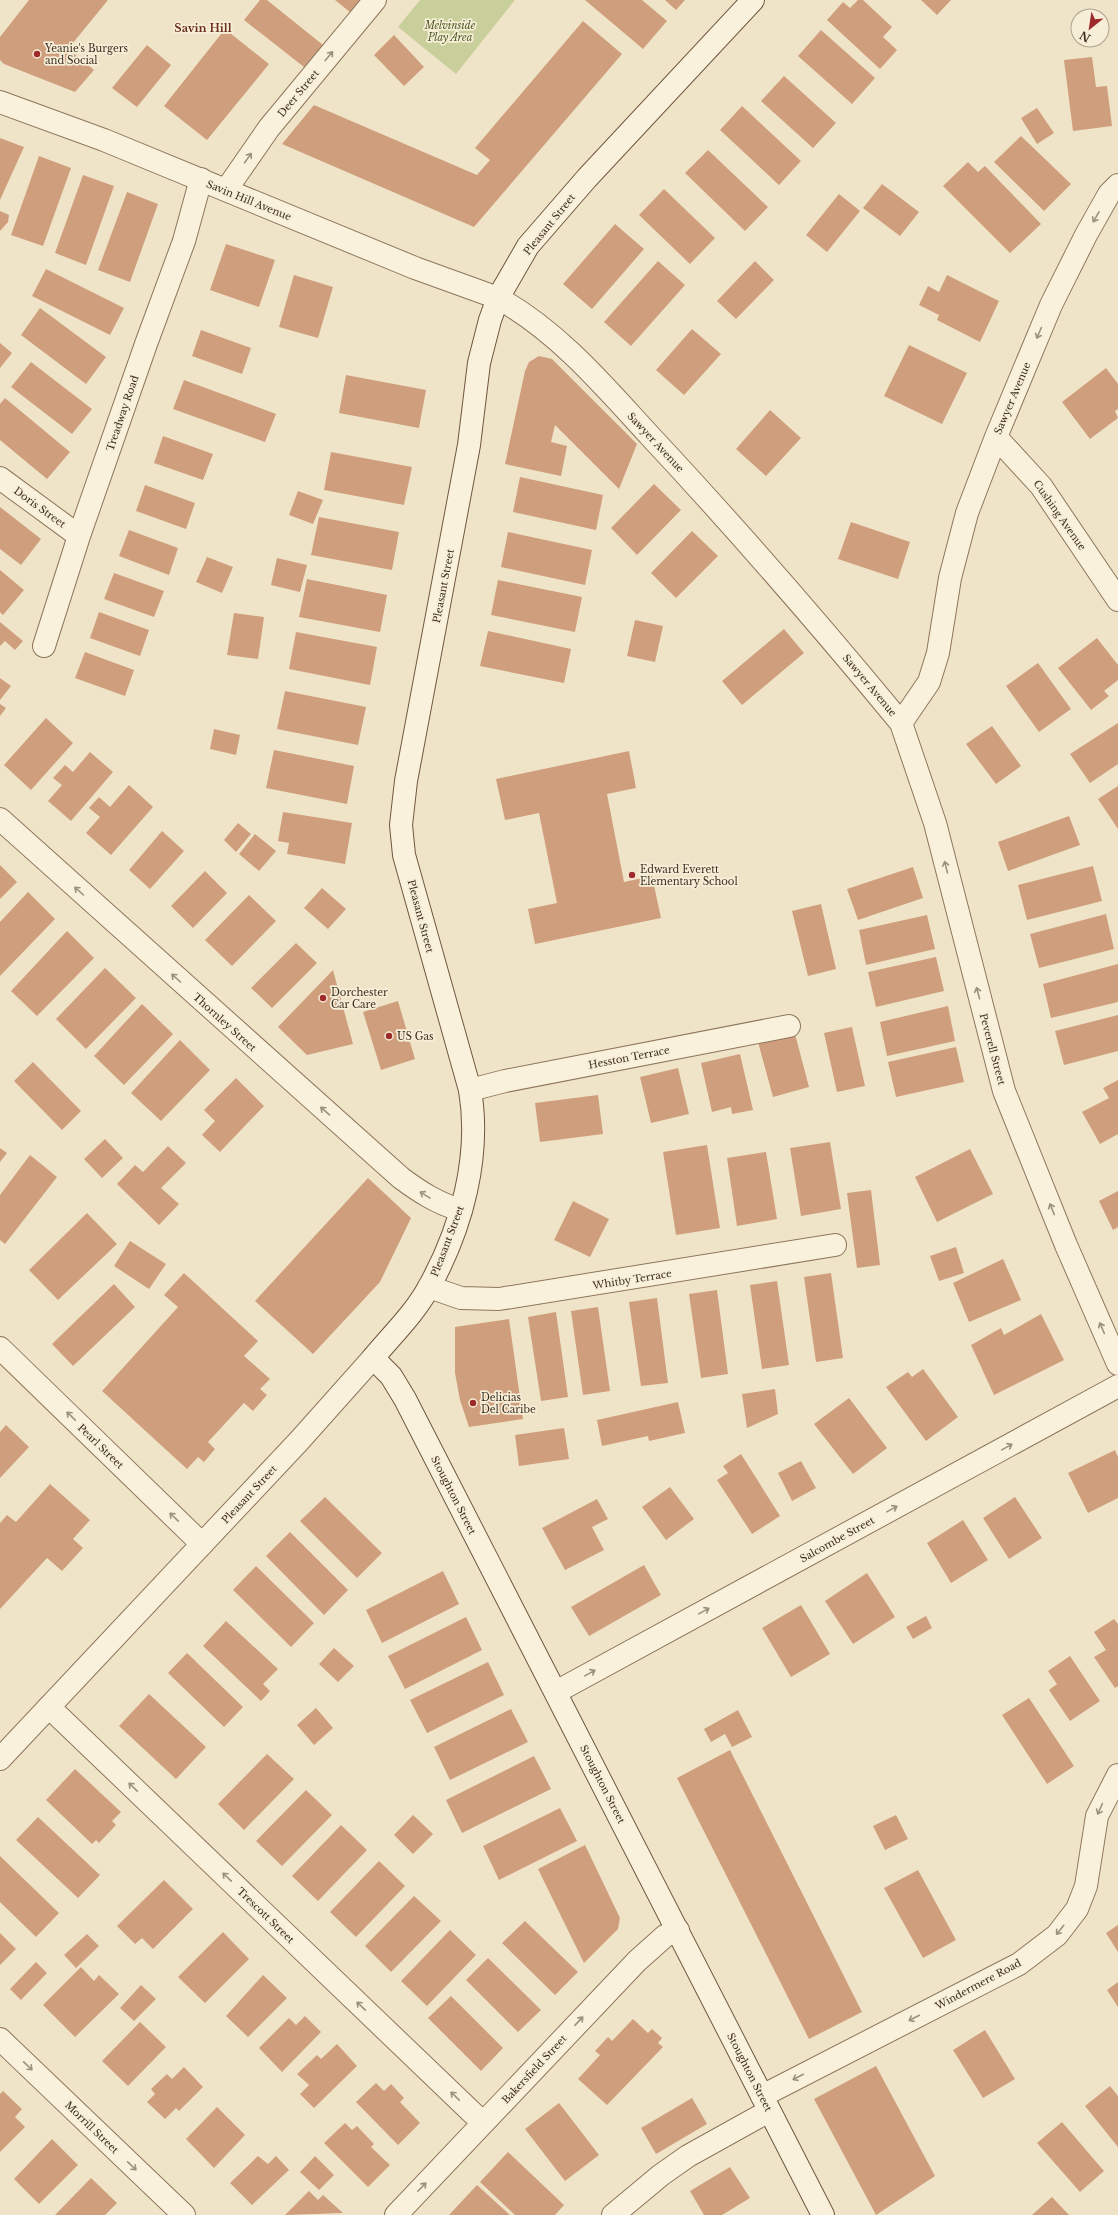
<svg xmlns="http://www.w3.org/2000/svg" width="1118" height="2215" font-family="'Libre Baskerville',serif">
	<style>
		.green { fill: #c9cf9b }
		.building { fill: #cf9f7d }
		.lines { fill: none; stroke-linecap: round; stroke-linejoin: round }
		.minor-casing { stroke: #8d765c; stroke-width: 24 }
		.tertiary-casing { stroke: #8d765c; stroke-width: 24 }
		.secondary-casing { stroke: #6f573f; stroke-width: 24 }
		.minor { stroke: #faf1dc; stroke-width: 22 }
		.tertiary { stroke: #faf1dc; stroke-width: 22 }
		.secondary { stroke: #faf1dc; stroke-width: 22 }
		.oneway { stroke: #9c907e }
		.poi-dot { fill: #9e2a2b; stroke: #f7eed8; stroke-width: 1.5 }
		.labels { text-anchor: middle; stroke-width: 3.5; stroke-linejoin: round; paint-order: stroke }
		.park-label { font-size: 10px; font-style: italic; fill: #4d5a26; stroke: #f7eed8 }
		.poi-label { font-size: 10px; fill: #3d2e20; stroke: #f7eed8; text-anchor: start }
		.street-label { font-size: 10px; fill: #3d2e20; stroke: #f7eed8 }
		.neighbourhood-label { font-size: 11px; font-weight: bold; fill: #6b2e1e; stroke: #f7eed8 }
	</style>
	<rect width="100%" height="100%" fill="#f0e4c8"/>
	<path class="green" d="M420,0h95l-59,74 -58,-47z"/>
	<path class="building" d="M29,0h79l-40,49 26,21 -19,22 -71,-28 -4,-4v-23z
		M260,0h7l56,45 -19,22 -60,-47z
		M335,0h26l-10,13z
		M585,0h57l25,21 -24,28z
		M665,0h20l-9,10z
		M858,0h5l29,27 -9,10 14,13 -17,19 -53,-49 16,-18 7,6z
		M921,0h30l-14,15z
		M583,21l39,33 -148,173 -192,-83 32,-39 163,70 13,-15 -15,-12z
		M225,29l44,35 -62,76 -43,-34z
		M821,30l54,48 -23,26 -54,-48z
		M394,35l30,32 -20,19 -30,-31z
		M147,45l24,20 -34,42 -25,-19z
		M1092,57l4,30 11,-1 5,40 -39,5 -9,-71z
		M784,76l52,47 -23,25 -52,-47z
		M742,106l59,55 -22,24 -59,-55z
		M1037,108l17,25 -17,11 -16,-26z
		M1021,136l50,48 -27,27 -50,-49z
		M0,138l24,9 -24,53z
		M708,150l60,57 -23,24 -60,-58z
		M39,156l32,12 -28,78 -32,-11z
		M968,162l10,10 7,-6 56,58 -31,29 -67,-67z
		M83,175l31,11 -28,79 -31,-12z
		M882,184l37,28 -19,24 -37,-28z
		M664,189l51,49 -25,26 -51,-49z
		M127,192l31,12 -28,78 -32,-12z
		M839,194l21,17 -33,41 -21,-17z
		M0,211l9,4 -1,7 -8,9z
		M615,224l29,25 -52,60 -29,-25z
		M226,244l49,16 -16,47 -49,-17z
		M658,261l27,24 -54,61 -27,-24z
		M755,261l19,19 -38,39 -19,-18z
		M46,269l78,39 -14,27 -78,-39z
		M294,275l39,12 -15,51 -39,-11z
		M947,275l52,26 -19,41 -43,-22 2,-5 -20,-10 9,-19 11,6z
		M40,308l66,49 -20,27 -65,-49z
		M692,329l29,25 -37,41 -28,-25z
		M201,330l50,18 -9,26 -50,-18z
		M0,343l12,10 -12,15z
		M909,345l58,28 -25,51 -58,-28z
		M539,356l13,3 85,85 -18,45 -64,-64 -4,17 16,4 -6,30 -56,-12 20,-93 4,-9z
		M31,362l61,47 -20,25 -61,-47z
		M1106,368l12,16v25l-3,2 3,7 -28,21 -28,-37z
		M346,375l80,15 -7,38 -80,-15z
		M184,380l92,34 -11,28 -92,-33z
		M5,398l65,54 -23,27 -47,-39v-36z
		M770,410l31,28 -35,38 -30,-27z
		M163,436l50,18 -10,26 -49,-17z
		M331,452l81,15 -8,38 -80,-15z
		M520,477l83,18 -7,35 -83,-18z
		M654,484l27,26 -44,45 -26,-27z
		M145,485l50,18 -9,26 -50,-18z
		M298,491l25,9 -10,24 -24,-9z
		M0,507l41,32 -20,26 -21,-16z
		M319,517l80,15 -7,38 -81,-15z
		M851,522l59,20 -12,37 -60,-20z
		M129,530l49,18 -9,27 -50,-19z
		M692,531l26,25 -42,42 -25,-25z
		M508,532l84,18 -7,35 -84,-18z
		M207,557l26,10 -11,26 -26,-11z
		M277,558l30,7 -7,27 -29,-7z
		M0,570l24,20 -21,25 -3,-3z
		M114,573l50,18 -10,26 -50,-18z
		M307,579l80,16 -7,37 -81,-15z
		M498,580l84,17 -7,35 -84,-17z
		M99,612l50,18 -9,26 -50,-18z
		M234,613l30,4 -6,42 -31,-4z
		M635,620l28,6 -8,36 -28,-6z
		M0,622l23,19 -8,9 -10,-9 -5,5z
		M784,629l20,24 -62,52 -20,-24z
		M488,631l83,18 -7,34 -84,-17z
		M296,632l81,15 -7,38 -81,-16z
		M1097,638l21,27v15l-14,11 5,5 -18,14 -33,-42z
		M85,652l49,18 -9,26 -50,-18z
		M1038,663l33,46 -32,23 -33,-46z
		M0,678l11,8 -11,14z
		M285,691l81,16 -8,38 -81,-16z
		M0,704l6,4 -6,8z
		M46,718l27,25 -42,47 -27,-25z
		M1118,723v41l-28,19 -20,-29z
		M992,726l29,40 -25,18 -30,-40z
		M214,729l26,6 -4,20 -26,-6z
		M274,750l80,16 -7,38 -81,-16z
		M629,751l7,37 -29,6 17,88 28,-6 9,42 -126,26 -7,-35 29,-6 -18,-90 -34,7 -9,-41z
		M90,752l23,20 -42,49 -23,-20 14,-16 -9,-7 12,-13 8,7z
		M129,785l24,22 -42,48 -25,-22 14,-16 -11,-9 10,-11 11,10z
		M1118,786v43l-20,-30z
		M283,812l69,11 -7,41 -58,-10 2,-11 -11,-2z
		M1069,816l11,29 -72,26 -10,-29z
		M238,823l13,11 -15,18 -12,-12z
		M162,831l22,20 -34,38 -21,-19z
		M255,834l21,17 -17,20 -20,-17z
		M0,865l17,17 -17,17z
		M1093,866l9,35 -75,19 -9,-35z
		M913,867l10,31 -65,22 -11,-31z
		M205,871l22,22 -34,35 -22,-22z
		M322,888l24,21 -18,20 -24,-21z
		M28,892l27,27 -55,57v-54z
		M249,895l27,26 -44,45 -27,-26z
		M821,904l15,65 -28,7 -16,-65z
		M1106,914l8,35 -75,19 -9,-34z
		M927,915l8,34 -69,16 -7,-35z
		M67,931l27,27 -57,58 -26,-25z
		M296,943l21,20 -45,45 -21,-20z
		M936,957l8,34 -68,16 -8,-35z
		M1118,964v38l-67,16 -8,-34z
		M105,968l31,30 -50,51 -30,-30z
		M333,970l20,74 -46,11 -29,-28z
		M398,1001l17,58 -34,11 -18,-58z
		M142,1004l31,30 -49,51 -30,-29z
		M948,1006l7,35 -68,15 -7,-34z
		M1118,1015v36l-54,14 -9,-34z
		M852,1027l13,59 -28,6 -13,-59z
		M795,1034l14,53 -36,10 -15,-55z
		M180,1040l30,30 -49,51 -30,-28z
		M956,1047l8,35 -68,15 -8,-35z
		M740,1054l13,56 -21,4 -1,-7 -19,5 -11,-49z
		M33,1062l48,49 -19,19 -48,-49z
		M678,1068l11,46 -38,9 -11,-46z
		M236,1078l28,28 -44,46 -18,-17 13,-14 -11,-11z
		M1118,1080v54l-18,10 -18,-32 27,-14 -6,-10z
		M598,1095l5,39 -63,8 -5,-39z
		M105,1139l18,19 -21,20 -18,-19z
		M830,1142l11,67 -40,7 -11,-68z
		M707,1145l13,83 -44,7 -13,-83z
		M168,1146l18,17 -25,25 18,16 -20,21 -42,-41 18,-19 8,7z
		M0,1148l7,5 -7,9z
		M970,1149l23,45 -56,28 -22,-45z
		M766,1152l11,67 -40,7 -10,-68z
		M30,1155l27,22 -52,67 -5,-4v-45z
		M368,1178l43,40 -31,64 -67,72 -58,-53z
		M871,1190l9,75 -23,3 -10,-75z
		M1118,1191v36l-5,3 -14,-29z
		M573,1201l36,18 -19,38 -36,-17z
		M87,1213l30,31 -59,56 -29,-30z
		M130,1241l36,23 -17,25 -35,-23z
		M956,1247l8,26 -25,8 -9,-25z
		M1003,1259l18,41 -52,22 -16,-39z
		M184,1273l74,68 -14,15 26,23 -10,10 7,6 -14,16 -9,-8 -36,39 7,7 -11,13 -6,-5 -11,12 -85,-78 76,-84 -14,-12z
		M831,1273l12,85 -27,4 -12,-85z
		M777,1281l12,84 -27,4 -12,-84z
		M114,1284l21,23 -62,59 -21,-22z
		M717,1290l11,84 -27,4 -12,-84z
		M657,1298l11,85 -27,3 -12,-84z
		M598,1307l12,84 -27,4 -12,-84z
		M556,1312l12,85 -27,4 -13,-84z
		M1041,1314l23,46 -70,35 -23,-50 30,-17 3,7z
		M509,1319l14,100 -54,8 -9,-27 -5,-27v-46z
		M923,1369l35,48 -32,24 -40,-54 22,-15 4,5z
		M775,1389l3,25 -31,14 -5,-34z
		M849,1398l38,50 -34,26 -39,-50z
		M678,1402l7,31 -36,8 -1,-5 -46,10 -5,-26z
		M6,1425l23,22 -29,31v-46z
		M564,1428l5,31 -50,7 -4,-31z
		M1115,1450l3,7v41l-30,15 -20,-40z
		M741,1454l39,62 -28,18 -35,-54 11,-7 -5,-7z
		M801,1461l15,27 -24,13 -14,-28z
		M50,1484l40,36 -17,19 10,9 -21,23 -15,-13 -47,51v-86l7,-8 9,7z
		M670,1487l24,32 -28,21 -24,-33z
		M325,1497l57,56 -25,25 -57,-57z
		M1015,1497l27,41 -33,21 -26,-41z
		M597,1499l11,20 -16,8 12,23 -39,20 -23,-42z
		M963,1520l25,40 -37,23 -24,-40z
		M290,1532l58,58 -24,25 -58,-59z
		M644,1565l17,30 -72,41 -18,-29z
		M256,1566l58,57 -23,24 -58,-57z
		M443,1571l16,33 -77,39 -16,-33z
		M867,1573l28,44 -42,27 -28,-43z
		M801,1605l29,49 -39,23 -29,-49z
		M926,1616l6,12 -19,11 -7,-12z
		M466,1617l16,33 -77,39 -17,-33z
		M1114,1619l4,5v62l-3,2 -21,-31 12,-7 -12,-18z
		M226,1621l52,48 -15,15 7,7 -9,10 -58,-55z
		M334,1648l20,18 -16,16 -19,-18z
		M187,1653l56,54 -19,20 -56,-54z
		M1070,1656l30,45 -30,20 -21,-31 8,-6 -9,-13z
		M488,1662l16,33 -77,38 -17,-33z
		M149,1694l57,53 -30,32 -57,-53z
		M1029,1698l45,68 -27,18 -45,-69z
		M316,1708l17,20 -19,17 -17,-20z
		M511,1709l17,33 -78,38 -16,-33z
		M738,1710l14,27 -20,10 -7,-13 -14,8 -7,-13z
		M730,1750l132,262 -53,27 -132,-261z
		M267,1754l27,25 -50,51 -26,-26z
		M534,1756l17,33 -89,44 -16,-33z
		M75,1769l46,43 -9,9 4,4 -17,18 -3,-3 -4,4 -46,-44z
		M306,1790l26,25 -50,51 -26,-25z
		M560,1808l17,33 -78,39 -16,-34z
		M413,1815l20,19 -20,20 -19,-19z
		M896,1815l12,24 -23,11 -12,-24z
		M38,1817l62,58 -22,23 -62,-58z
		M341,1825l26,25 -49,51 -26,-25z
		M585,1845l35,73 -2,11 -34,34 -46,-94z
		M0,1856l59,57 -23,24 -36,-35z
		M379,1861l26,25 -49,51 -26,-25z
		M918,1870l38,70 -33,18 -39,-70z
		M164,1880l29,29 -40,40 -11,-11 -7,6 -18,-18z
		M414,1896l27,25 -50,51 -26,-26z
		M525,1921l53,51 -23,23 -53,-52z
		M1118,1925v27l-12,-19z
		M450,1930l26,25 -49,51 -26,-25z
		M223,1932l26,27 -44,44 -27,-26z
		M0,1933l16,16 -16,16z
		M87,1934l12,12 -23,22 -12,-13z
		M488,1958l53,52 -23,22 -52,-52z
		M36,1962l11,11 -26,27 -11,-11z
		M81,1967l13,14 5,-6 20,19 -44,43 -32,-32z
		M263,1975l24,23 -39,39 -22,-21z
		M1118,1982v25l-11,-17z
		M141,1985l15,14 -22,22 -14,-13z
		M451,1996l52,52 -22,23 -53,-53z
		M305,2016l16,16 -39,40 -23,-24 30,-30 7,7z
		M633,2019l15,14 4,-4 10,9 -4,5 5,4 -56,58 -29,-26 22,-24 -5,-4 13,-14 4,4z
		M140,2022l26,25 -38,39 -26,-25z
		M985,2030l30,49 -32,19 -30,-48z
		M337,2044l20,22 -43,42 -14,-14 9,-9 -12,-11 20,-19 4,4z
		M876,2066l59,110 -59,39 -62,-116z
		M184,2067l19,20 -24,24 -3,-3 -11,11 -18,-17 8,-8 -4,-5 16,-15 5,5z
		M376,2083l8,8 7,-7 13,14 -4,4 20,21 -22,22 -42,-43z
		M1110,2086l8,10v51l-33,-41z
		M3,2091l19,18 -7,8 10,10 -25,25v-58z
		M692,2098l15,26 -51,30 -15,-26z
		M559,2103l40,52 -34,26 -40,-52z
		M217,2107l28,28 -31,33 -28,-29z
		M1062,2122l42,49 -24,21 -43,-49z
		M345,2123l7,7 5,-4 17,18 -3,3 19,18 -22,22 -44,-44z
		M52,2139l26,26 -39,39 -25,-25z
		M508,2152l56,53 -9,10h-40l-35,-33z
		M258,2156l10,8 8,-8 13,14 -37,35 -22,-22z
		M315,2156l19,19 -15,15 -19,-18z
		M730,2167l20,31 -28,17h-18l-14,-24z
		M91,2178l26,25 -12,12h-50z
		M477,2185l33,30h-61z
		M309,2191l9,9 5,-5 20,18 -58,2z
		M1052,2197l17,18h-37z"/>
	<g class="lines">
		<g class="minor-casing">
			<path id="minor" d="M226,190l43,-62 106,-128
				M498,298c61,34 106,88 152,138 87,93 170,189 251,287l28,-41 9,-29 12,-75 17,-65 29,-76 55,-132 35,-70 23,-41 9,-9
				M996,437l45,49 77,114
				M0,478l79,58
				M44,646l35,-110 67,-192 38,-103 17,-62
				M901,723l34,100 69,268 62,154 52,119
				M0,819l401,359c19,14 36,25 59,32
				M470,1090l35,-9 284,-55
				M429,1287l32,11 38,1 336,-54
				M0,1348l202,196
				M556,1692l562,-306
				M49,1707l434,416
				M0,2039l184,176
				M762,2096l257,-132 38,-29 20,-26 9,-23 11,-70 21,-41
				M396,2215l241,-254 28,-25 13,-6
				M613,2215l48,-40 27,-19 81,-45"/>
		</g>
		<g class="tertiary-casing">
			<path id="tertiary" d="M0,102l104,38 311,128 83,30
				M0,1759l299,-318 74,-83"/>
		</g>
		<g class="secondary-casing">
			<path id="secondary" d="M753,0l-166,178 -59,68 -30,52 -8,22 -11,43 -10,82 -63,336 -5,44 3,30 66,235c11,66 -8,138 -41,197 -14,26 -37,48 -56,71l18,18 14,23 418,816"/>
		</g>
		<use href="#minor" class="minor"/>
		<use href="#tertiary" class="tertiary"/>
		<use href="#secondary" class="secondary"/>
	</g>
	<defs><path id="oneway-shaft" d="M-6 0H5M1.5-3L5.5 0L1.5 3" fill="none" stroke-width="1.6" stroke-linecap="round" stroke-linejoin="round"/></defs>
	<g class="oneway">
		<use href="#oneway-shaft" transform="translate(329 56) rotate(-50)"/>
		<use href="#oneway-shaft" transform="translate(248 158) rotate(-55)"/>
		<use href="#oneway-shaft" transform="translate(1096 217) rotate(120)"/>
		<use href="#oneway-shaft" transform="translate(1039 333) rotate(113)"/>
		<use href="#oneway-shaft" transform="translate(946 867) rotate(-104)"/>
		<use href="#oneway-shaft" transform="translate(79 891) rotate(-138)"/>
		<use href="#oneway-shaft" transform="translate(176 978) rotate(-138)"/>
		<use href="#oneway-shaft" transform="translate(978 993) rotate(-105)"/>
		<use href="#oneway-shaft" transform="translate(325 1111) rotate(-139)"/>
		<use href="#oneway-shaft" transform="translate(425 1195) rotate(-148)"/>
		<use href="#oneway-shaft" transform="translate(1052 1209) rotate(-112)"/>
		<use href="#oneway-shaft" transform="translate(1102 1328) rotate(-113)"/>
		<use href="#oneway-shaft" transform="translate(71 1416) rotate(-136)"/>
		<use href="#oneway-shaft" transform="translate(1007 1447) rotate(-29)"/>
		<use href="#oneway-shaft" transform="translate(892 1509) rotate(-29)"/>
		<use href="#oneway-shaft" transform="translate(174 1517) rotate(-136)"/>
		<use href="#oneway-shaft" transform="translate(704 1611) rotate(-29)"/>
		<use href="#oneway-shaft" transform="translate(590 1673) rotate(-29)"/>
		<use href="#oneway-shaft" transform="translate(133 1787) rotate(-136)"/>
		<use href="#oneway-shaft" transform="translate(1100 1809) rotate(114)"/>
		<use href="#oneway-shaft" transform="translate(227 1877) rotate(-136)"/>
		<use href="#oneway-shaft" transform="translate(1060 1930) rotate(129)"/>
		<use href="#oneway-shaft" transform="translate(361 2006) rotate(-136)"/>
		<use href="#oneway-shaft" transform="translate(914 2018) rotate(153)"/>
		<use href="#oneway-shaft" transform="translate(579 2021) rotate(-47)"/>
		<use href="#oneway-shaft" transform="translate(28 2066) rotate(44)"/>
		<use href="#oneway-shaft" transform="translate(798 2077) rotate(153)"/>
		<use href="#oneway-shaft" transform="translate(455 2096) rotate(-136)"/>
		<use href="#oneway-shaft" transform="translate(132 2166) rotate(44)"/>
		<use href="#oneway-shaft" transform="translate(422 2187) rotate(-46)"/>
	</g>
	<g class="poi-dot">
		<circle cx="37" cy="54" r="4"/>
		<circle cx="632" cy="875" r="4"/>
		<circle cx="323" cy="998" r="4"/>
		<circle cx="389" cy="1036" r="4"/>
		<circle cx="473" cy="1403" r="4"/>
	</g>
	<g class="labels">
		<g class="park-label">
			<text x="450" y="29">Melvinside<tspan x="450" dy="12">Play Area</tspan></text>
		</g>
		<g class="poi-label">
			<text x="45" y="52">Yeanie's Burgers<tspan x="45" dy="12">and Social</tspan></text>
			<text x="640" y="873">Edward Everett<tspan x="640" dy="12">Elementary School</tspan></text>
			<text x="331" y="996">Dorchester<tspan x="331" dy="12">Car Care</tspan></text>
			<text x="397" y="1040">US Gas</text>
			<text x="481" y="1401">Delicias<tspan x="481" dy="12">Del Caribe</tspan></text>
		</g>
		<g class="street-label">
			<text transform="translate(298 93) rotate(-50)" y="4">Deer Street</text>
			<text transform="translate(249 200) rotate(22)" y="4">Savin Hill Avenue</text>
			<text transform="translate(549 224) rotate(-51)" y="4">Pleasant Street</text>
			<text transform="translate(1012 398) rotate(-67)" y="4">Sawyer Avenue</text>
			<text transform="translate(122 413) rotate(-71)" y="4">Treadway Road</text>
			<text transform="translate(656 442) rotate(47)" y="4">Sawyer Avenue</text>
			<text transform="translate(40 507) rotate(36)" y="4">Doris Street</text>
			<text transform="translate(1060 515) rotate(55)" y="4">Cushing Avenue</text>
			<text transform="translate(443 586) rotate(-79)" y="4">Pleasant Street</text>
			<text transform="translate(870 685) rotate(50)" y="4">Sawyer Avenue</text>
			<text transform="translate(421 916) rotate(75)" y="4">Pleasant Street</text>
			<text transform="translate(225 1022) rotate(42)" y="4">Thornley Street</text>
			<text transform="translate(993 1049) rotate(75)" y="4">Peverell Street</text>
			<text transform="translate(629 1057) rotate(-11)" y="4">Hesston Terrace</text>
			<text transform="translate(447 1241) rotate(-69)" y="4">Pleasant Street</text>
			<text transform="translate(632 1279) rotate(-9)" y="4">Whitby Terrace</text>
			<text transform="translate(101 1446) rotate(44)" y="4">Pearl Street</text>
			<text transform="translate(249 1494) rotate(-47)" y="4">Pleasant Street</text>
			<text transform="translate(454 1495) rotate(63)" y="4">Stoughton Street</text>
			<text transform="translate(837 1539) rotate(-29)" y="4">Salcombe Street</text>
			<text transform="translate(603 1784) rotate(63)" y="4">Stoughton Street</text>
			<text transform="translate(266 1915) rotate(44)" y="4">Trescott Street</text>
			<text transform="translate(978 1984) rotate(-28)" y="4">Windermere Road</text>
			<text transform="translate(534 2069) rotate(-47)" y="4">Bakersfield Street</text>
			<text transform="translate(750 2072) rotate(63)" y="4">Stoughton Street</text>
			<text transform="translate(92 2127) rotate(44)" y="4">Morrill Street</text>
		</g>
		<g class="neighbourhood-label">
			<text x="203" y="32">Savin Hill</text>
		</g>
	</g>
	<g transform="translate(1090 28) rotate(210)"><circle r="19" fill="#f7eed8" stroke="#ada18e"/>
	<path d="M0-3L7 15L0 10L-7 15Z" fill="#9e2a2b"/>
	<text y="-6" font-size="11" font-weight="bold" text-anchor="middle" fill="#3d2e20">N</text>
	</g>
</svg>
